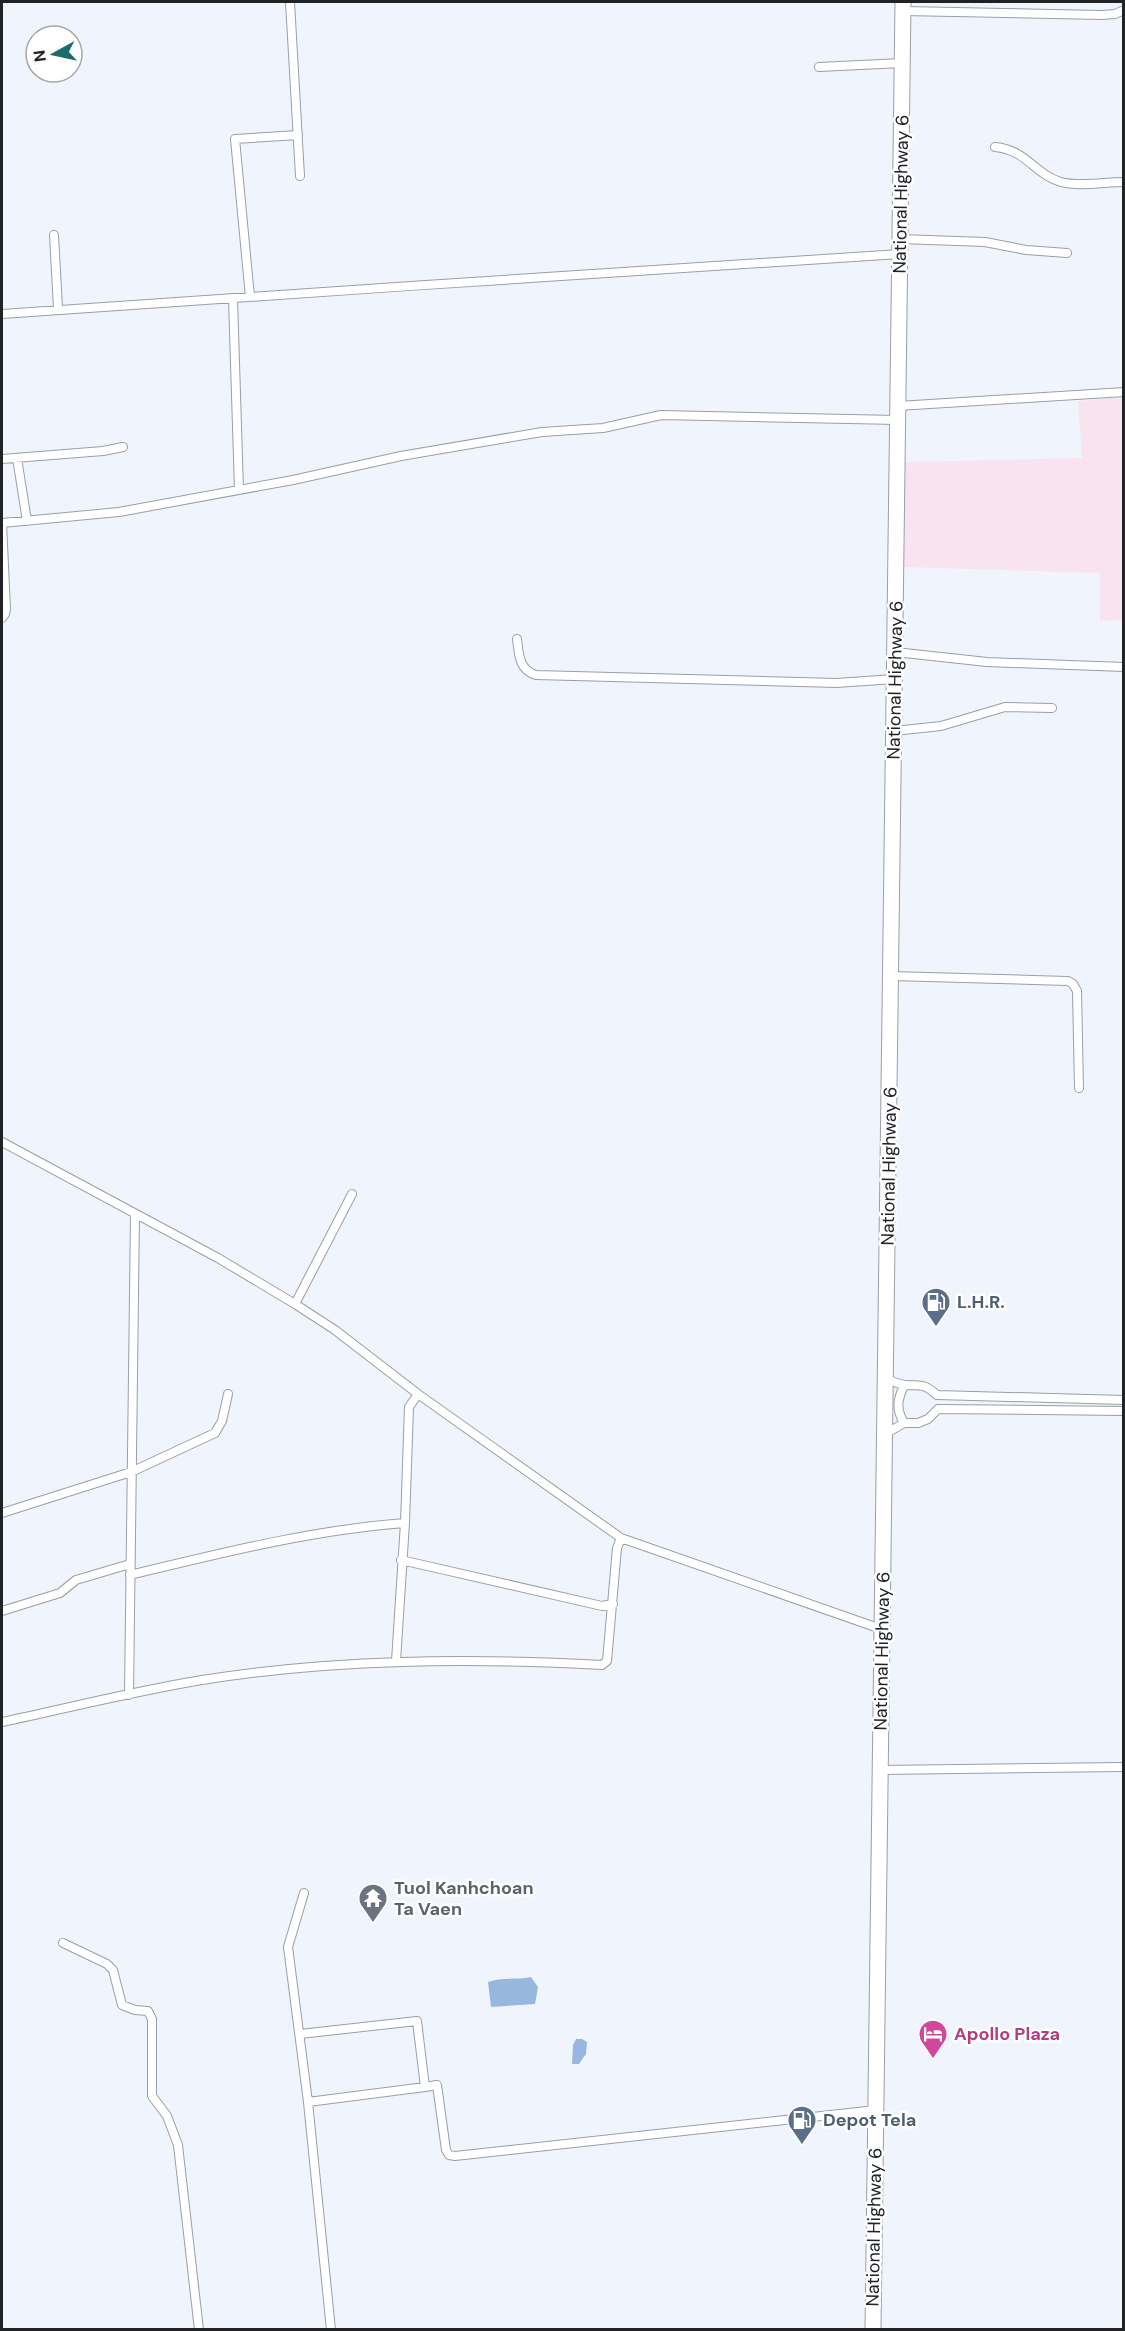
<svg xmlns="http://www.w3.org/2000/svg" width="1125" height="2331" font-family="'DM Sans',sans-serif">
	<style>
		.commercial { fill: #f9e3f1 }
		.water { fill: #98b7df }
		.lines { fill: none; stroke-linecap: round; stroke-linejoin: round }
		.street-casing { stroke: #9a9ea6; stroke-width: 10 }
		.highway-casing { stroke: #9a9ea6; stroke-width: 17 }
		.street { stroke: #fff; stroke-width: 8 }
		.highway { stroke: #fff; stroke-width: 15 }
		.labels { text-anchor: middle; stroke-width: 5; stroke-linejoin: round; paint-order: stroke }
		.street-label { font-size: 18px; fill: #202225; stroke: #fff }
		.service-label { font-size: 18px; font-weight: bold; fill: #4e5e75; stroke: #fff; text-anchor: start }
		.worship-label { font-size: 18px; font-weight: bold; fill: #5b616d; stroke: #fff; text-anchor: start }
		.hotel-label { font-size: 18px; font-weight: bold; fill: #b23c85; stroke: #fff; text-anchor: start }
	</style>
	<rect width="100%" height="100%" fill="#f0f5fd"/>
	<path class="commercial" d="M1123,397v223l-23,1v-48l-198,-6 2,-105 178,-4 -4,-57z"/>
	<path class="water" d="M531,1977l7,10 -3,17 -44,3 -3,-25c13,-5 29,-2 43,-5z
		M576,2039h6l5,3 -1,12 -7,10h-7l1,-19z"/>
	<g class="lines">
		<g class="street-casing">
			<path id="street" d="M290,2l10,174
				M903,11l199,4 13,-1 9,-4
				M819,67l83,-4
				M995,147c32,3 39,27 66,35 17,5 45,0 63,0
				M54,235l4,73
				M900,239l85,3 41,8 41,3
				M250,297l-15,-158 63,-4
				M233,299l6,191
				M2,314c299,-22 599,-40 898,-60
				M898,406l226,-14
				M17,458l10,63
				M2,459l101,-8 20,-4
				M2,523l117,-11 174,-32 108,-24 141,-24 61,-4 58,-13 237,5
				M2,618l3,-4 1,-5 -4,-86
				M517,639c2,16 2,31 19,36l300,8 59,-4
				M895,652l92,10 137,5
				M894,731l47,-5 64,-19 47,1
				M891,976l177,5 5,3 4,7 2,97
				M2,1142l216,116 77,46 40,26 83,64 203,144 260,91
				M295,1304l57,-110
				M887,1379c5,2 13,6 19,6 16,1 17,-2 31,10l187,5
				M904,1386c-7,14 -8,23 0,37
				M885,1434l19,-11h14l10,-4 10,-10 186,2
				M2,1513l129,-41 84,-39 7,-12 6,-27
				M401,1560l201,46 11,-2
				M130,1575c91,-22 182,-45 275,-52
				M2,1611l58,-18 16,-13 54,-16
				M396,1661l9,-138 4,-116 9,-13
				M129,1695l6,-481
				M2,1722c66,-14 133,-31 200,-42 132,-21 266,-22 400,-15l5,-4 10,-113 4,-10
				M880,1770l244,-3
				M304,1893l-16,54 20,155 23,228
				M63,1943l44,21 6,6 9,35 13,5 13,1 4,8v77l15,20 11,29 21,185
				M300,2034l117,-13 8,66 12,-2 9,65 3,5 6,1 421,-46
				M308,2102l117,-15"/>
		</g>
		<g class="highway-casing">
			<path id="highway" d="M873,2330l30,-2328"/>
		</g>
		<use href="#street" class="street"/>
		<use href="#highway" class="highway"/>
	</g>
	<defs>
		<g id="fuel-pin" transform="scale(1.5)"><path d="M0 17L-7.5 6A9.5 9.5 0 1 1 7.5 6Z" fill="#5c6f8a" stroke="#fff"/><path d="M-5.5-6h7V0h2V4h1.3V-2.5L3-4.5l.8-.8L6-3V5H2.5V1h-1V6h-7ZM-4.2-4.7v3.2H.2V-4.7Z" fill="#fff"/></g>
		<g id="temple-pin" transform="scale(1.5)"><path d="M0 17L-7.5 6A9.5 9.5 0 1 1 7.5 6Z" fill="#6b7280" stroke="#fff"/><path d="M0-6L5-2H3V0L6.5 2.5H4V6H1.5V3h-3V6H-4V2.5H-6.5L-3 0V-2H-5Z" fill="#fff"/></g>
		<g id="hotel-pin" transform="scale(1.5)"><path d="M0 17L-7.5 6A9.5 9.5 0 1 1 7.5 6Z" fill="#d1479c" stroke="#fff"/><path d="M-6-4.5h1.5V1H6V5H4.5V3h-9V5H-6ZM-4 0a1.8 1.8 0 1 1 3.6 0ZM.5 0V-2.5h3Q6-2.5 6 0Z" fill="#fff"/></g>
	</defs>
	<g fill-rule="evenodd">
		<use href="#fuel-pin" x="936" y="1302"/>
		<use href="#temple-pin" x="373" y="1898"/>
		<use href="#hotel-pin" x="933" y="2034"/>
		<use href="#fuel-pin" x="802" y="2120"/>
	</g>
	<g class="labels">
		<g class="street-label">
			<text transform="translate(901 194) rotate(-89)" y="6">National Highway 6</text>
			<text transform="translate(895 680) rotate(-89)" y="6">National Highway 6</text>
			<text transform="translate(889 1166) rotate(-89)" y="6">National Highway 6</text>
			<text transform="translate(882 1651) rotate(-89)" y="6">National Highway 6</text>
			<text transform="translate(874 2227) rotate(-89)" y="6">National Highway 6</text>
		</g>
		<g class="service-label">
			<text x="957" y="1308">L.H.R.</text>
			<text x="823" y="2126">Depot Tela</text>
		</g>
		<g class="worship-label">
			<text x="394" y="1894">Tuol Kanhchoan<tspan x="394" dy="21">Ta Vaen</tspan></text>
		</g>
		<g class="hotel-label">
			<text x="954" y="2040">Apollo Plaza</text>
		</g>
	</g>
	<rect width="1125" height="2331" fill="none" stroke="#202225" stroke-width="6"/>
	<g transform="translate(54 54) rotate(262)"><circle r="28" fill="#ffffff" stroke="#a6a7a8" stroke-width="1.5"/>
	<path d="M0-4.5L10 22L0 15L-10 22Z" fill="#1e6b6c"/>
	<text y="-9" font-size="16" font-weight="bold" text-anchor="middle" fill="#202225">N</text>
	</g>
</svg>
